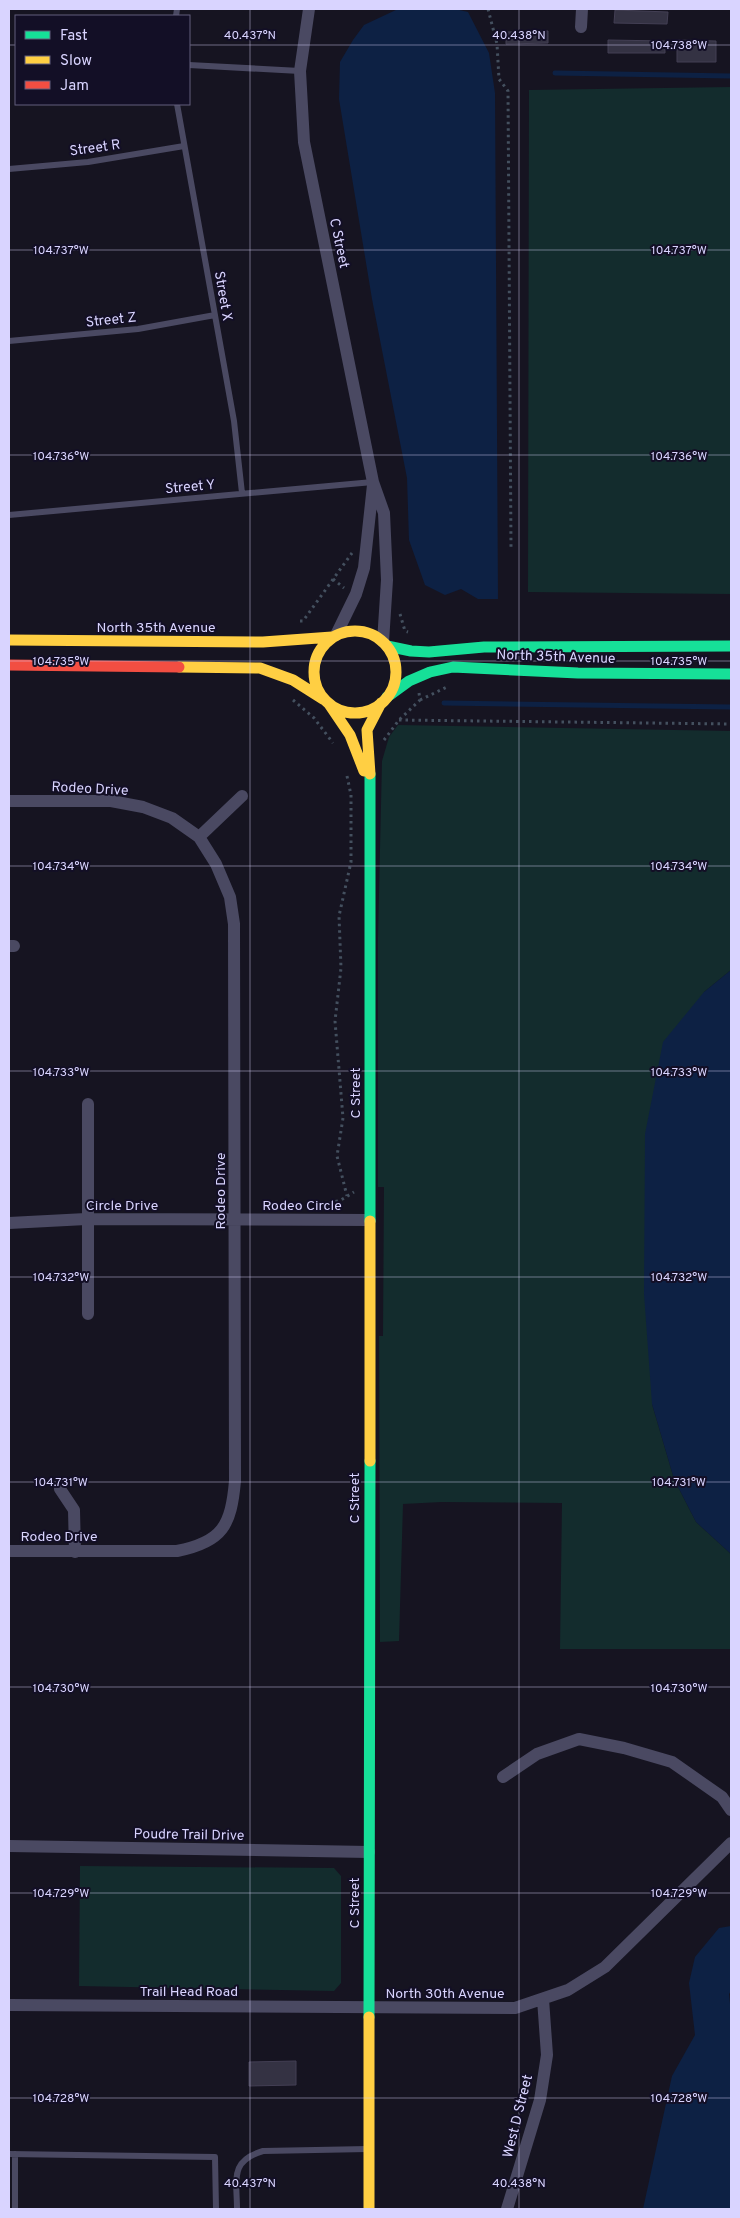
<svg xmlns="http://www.w3.org/2000/svg" width="740" height="2218" font-family="Overpass,sans-serif">
	<style>
		.green { fill: #132c2d }
		.water { fill: #0d2144 }
		.lines { fill: none; stroke-linecap: round; stroke-linejoin: round }
		.stream { stroke: #0d2144; stroke-width: 5 }
		.building { fill: #343243; stroke: #433f54 }
		.path { stroke: #44505f; stroke-width: 3; stroke-dasharray: 2.5 4; stroke-linecap: butt }
		.lane { stroke: #4a4962; stroke-width: 6 }
		.street { stroke: #4a4962; stroke-width: 12 }
		.fast { stroke: #16e098; stroke-width: 11 }
		.slow { stroke: #ffcf43; stroke-width: 11 }
		.jam { stroke: #f24e42; stroke-width: 11 }
		.ticks { fill: none; stroke: #d9d4ff; stroke-width: 1; stroke-opacity: 0.45 }
		.labels { text-anchor: middle; stroke-width: 4; stroke-linejoin: round; paint-order: stroke }
		.street-label { font-size: 14px; fill: #d9d4ff; stroke: #130f26 }
		.ticks-label { font-size: 12px; text-anchor: middle; fill: #d9d4ff; stroke: #130f26; stroke-width: 4; stroke-linejoin: round; paint-order: stroke }
	</style>
	<rect width="100%" height="100%" fill="#161421"/>
	<path class="green" d="M731,87v507l-203,-2 1,-502z
		M398,725l333,6v239l-27,22 -52,412 22,75 22,43 35,32v95h-171l2,-146 -121,-1 -38,2 -4,137 -19,1 -1,-306h4l1,-149h-6v-249l4,-177 7,-24z
		M80,1866l254,2 7,8v107l-7,8 -255,-5z"/>
	<path class="water" d="M398,9h57l13,3 21,41 6,40 3,506h-20l-17,-10 -16,6 -20,-10 -16,-45 -2,-62 -35,-179 -33,-200 1,-37 13,-22 11,-15z
		M731,970v584l-35,-32 -22,-43 -22,-75 -8,-110 1,-160 18,-92 41,-50z
		M731,1926v65l-2,3 2,19v196h-88l29,-133 23,-41 -6,-52 6,-26 24,-29z"/>
	<g class="lines">
		<path class="stream" d="M555,73l176,3
			M444,703l287,4"/>
	</g>
	<path class="building" d="M615,10l53,2 -1,12 -53,-1z
		M548,31v12l-42,1v-12z
		M608,40l57,1v12h-57z
		M677,40l39,1v21h-39z
		M296,2061v24l-47,1v-24z"/>
	<g class="lines">
		<path class="path" d="M488,9l9,35 2,35 9,12 3,458
			M333,579l11,9
			M400,614l5,17 3,1
			M300,621h3l49,-68
			M293,700l21,18 19,25
			M420,700l29,-14
			M399,720l332,4
			M384,740l15,-20 21,-20 -1,-7
			M347,776l4,19v67l-12,54 2,52 -6,53 8,97 -6,38 10,40
			M323,1205l18,-5 13,-8"/>
		<path class="lane" d="M176,16l1,-7
			M189,65l111,6
			M177,104l57,317 8,72
			M9,169l79,-7 96,-16
			M9,341l129,-12 77,-14
			M9,515l364,-33
			M9,2154l206,3 1,52
			M15,2209v-55
			M237,2209c0,-29 -8,-48 26,-58l105,-2"/>
		<path class="street" d="M309,9l-9,62 4,71 69,340 11,31 3,67 -4,62
			M581,27l1,-18
			M336,635l20,-41 8,-26 9,-83
			M9,801h102l32,6 29,11 27,19 17,27 14,33 4,27 1,557c-4,44 -12,61 -58,70h-168
			M199,837l43,-41
			M9,946h5
			M88,1104v210
			M9,1223l77,-4 284,1
			M60,1489l14,21 1,42
			M503,1777l34,-23 42,-15 45,9 48,14 50,35 9,13
			M9,1846l360,6
			M9,2005l506,3 53,-18 37,-23 126,-124
			M507,2209l33,-109 7,-45 -4,-56"/>
		<path class="fast" d="M387,646l24,5 18,1 55,-5 247,-1
			M387,697l22,-16 21,-9 23,-5 125,6 153,1
			M370,774v447
			M369,2017l1,-556"/>
		<path class="slow" d="M314 672a41 41 0 1 1 82 0a41 41 0 1 1-82 0Z
			M9,640l254,2 69,-5
			M179,667l81,1 33,12 30,19
			M329,704l21,31 14,36
			M370,774l-3,-44 14,-27
			M370,1461v-240
			M369,2209v-192"/>
		<path class="jam" d="M9,665l170,2"/>
	</g>
	<path class="ticks" d="M250,9v2200M519,9v2200M9,45h7M189,45h542M9,250h722M9,455h722M9,661h722M9,866h722M9,1071h722M9,1277h722M9,1482h722M9,1687h722M9,1893h722M9,2098h722"/>
	<g class="labels">
		<g class="street-label">
			<text transform="translate(95 147) rotate(-8)" y="5">Street R</text>
			<text transform="translate(340 243) rotate(78)" y="5">C Street</text>
			<text transform="translate(224 296) rotate(80)" y="5">Street X</text>
			<text transform="translate(111 319) rotate(-6)" y="5">Street Z</text>
			<text transform="translate(190 486) rotate(-5)" y="5">Street Y</text>
			<text x="156" y="632">North 35th Avenue</text>
			<text transform="translate(556 656) rotate(2)" y="5">North 35th Avenue</text>
			<text transform="translate(90 788) rotate(3)" y="5">Rodeo Drive</text>
			<text transform="translate(355 1093) rotate(-90)" y="5">C Street</text>
			<text transform="translate(220 1191) rotate(-90)" y="5">Rodeo Drive</text>
			<text x="122" y="1210">Circle Drive</text>
			<text x="302" y="1210">Rodeo Circle</text>
			<text transform="translate(354 1498) rotate(-90)" y="5">C Street</text>
			<text x="59" y="1541">Rodeo Drive</text>
			<text transform="translate(189 1834) rotate(1)" y="5">Poudre Trail Drive</text>
			<text transform="translate(354 1903) rotate(-90)" y="5">C Street</text>
			<text x="189" y="1996">Trail Head Road</text>
			<text x="445" y="1998">North 30th Avenue</text>
			<text transform="translate(517 2116) rotate(-76)" y="5">West D Street</text>
		</g>
	</g>
	<g class="ticks-label">
		<text x="250" y="39">40.437°N</text>
		<text x="519" y="39">40.438°N</text>
		<text x="679" y="49">104.738°W</text>
		<text x="679" y="254">104.737°W</text>
		<text x="61" y="254">104.737°W</text>
		<text x="679" y="460">104.736°W</text>
		<text x="61" y="460">104.736°W</text>
		<text x="61" y="665">104.735°W</text>
		<text x="679" y="665">104.735°W</text>
		<text x="61" y="870">104.734°W</text>
		<text x="679" y="870">104.734°W</text>
		<text x="679" y="1076">104.733°W</text>
		<text x="61" y="1076">104.733°W</text>
		<text x="679" y="1281">104.732°W</text>
		<text x="61" y="1281">104.732°W</text>
		<text x="61" y="1486">104.731°W</text>
		<text x="679" y="1486">104.731°W</text>
		<text x="679" y="1692">104.730°W</text>
		<text x="61" y="1692">104.730°W</text>
		<text x="61" y="1897">104.729°W</text>
		<text x="679" y="1897">104.729°W</text>
		<text x="679" y="2102">104.728°W</text>
		<text x="61" y="2102">104.728°W</text>
		<text x="250" y="2187">40.437°N</text>
		<text x="519" y="2187">40.438°N</text>
	</g>
	<rect width="740" height="2218" fill="none" stroke="#d9d4ff" stroke-width="20"/>
	<rect x="15" y="15" width="175" height="90" fill="#130f26" stroke="#625e7d"/>
	<rect x="25" y="31" width="25" height="8" fill="#16e098" stroke="#625e7d"/>
	<text x="60" y="40" font-size="15" fill="#d9d4ff">Fast</text>
	<rect x="25" y="56" width="25" height="8" fill="#ffcf43" stroke="#625e7d"/>
	<text x="60" y="65" font-size="15" fill="#d9d4ff">Slow</text>
	<rect x="25" y="81" width="25" height="8" fill="#f24e42" stroke="#625e7d"/>
	<text x="60" y="90" font-size="15" fill="#d9d4ff">Jam</text>
</svg>
